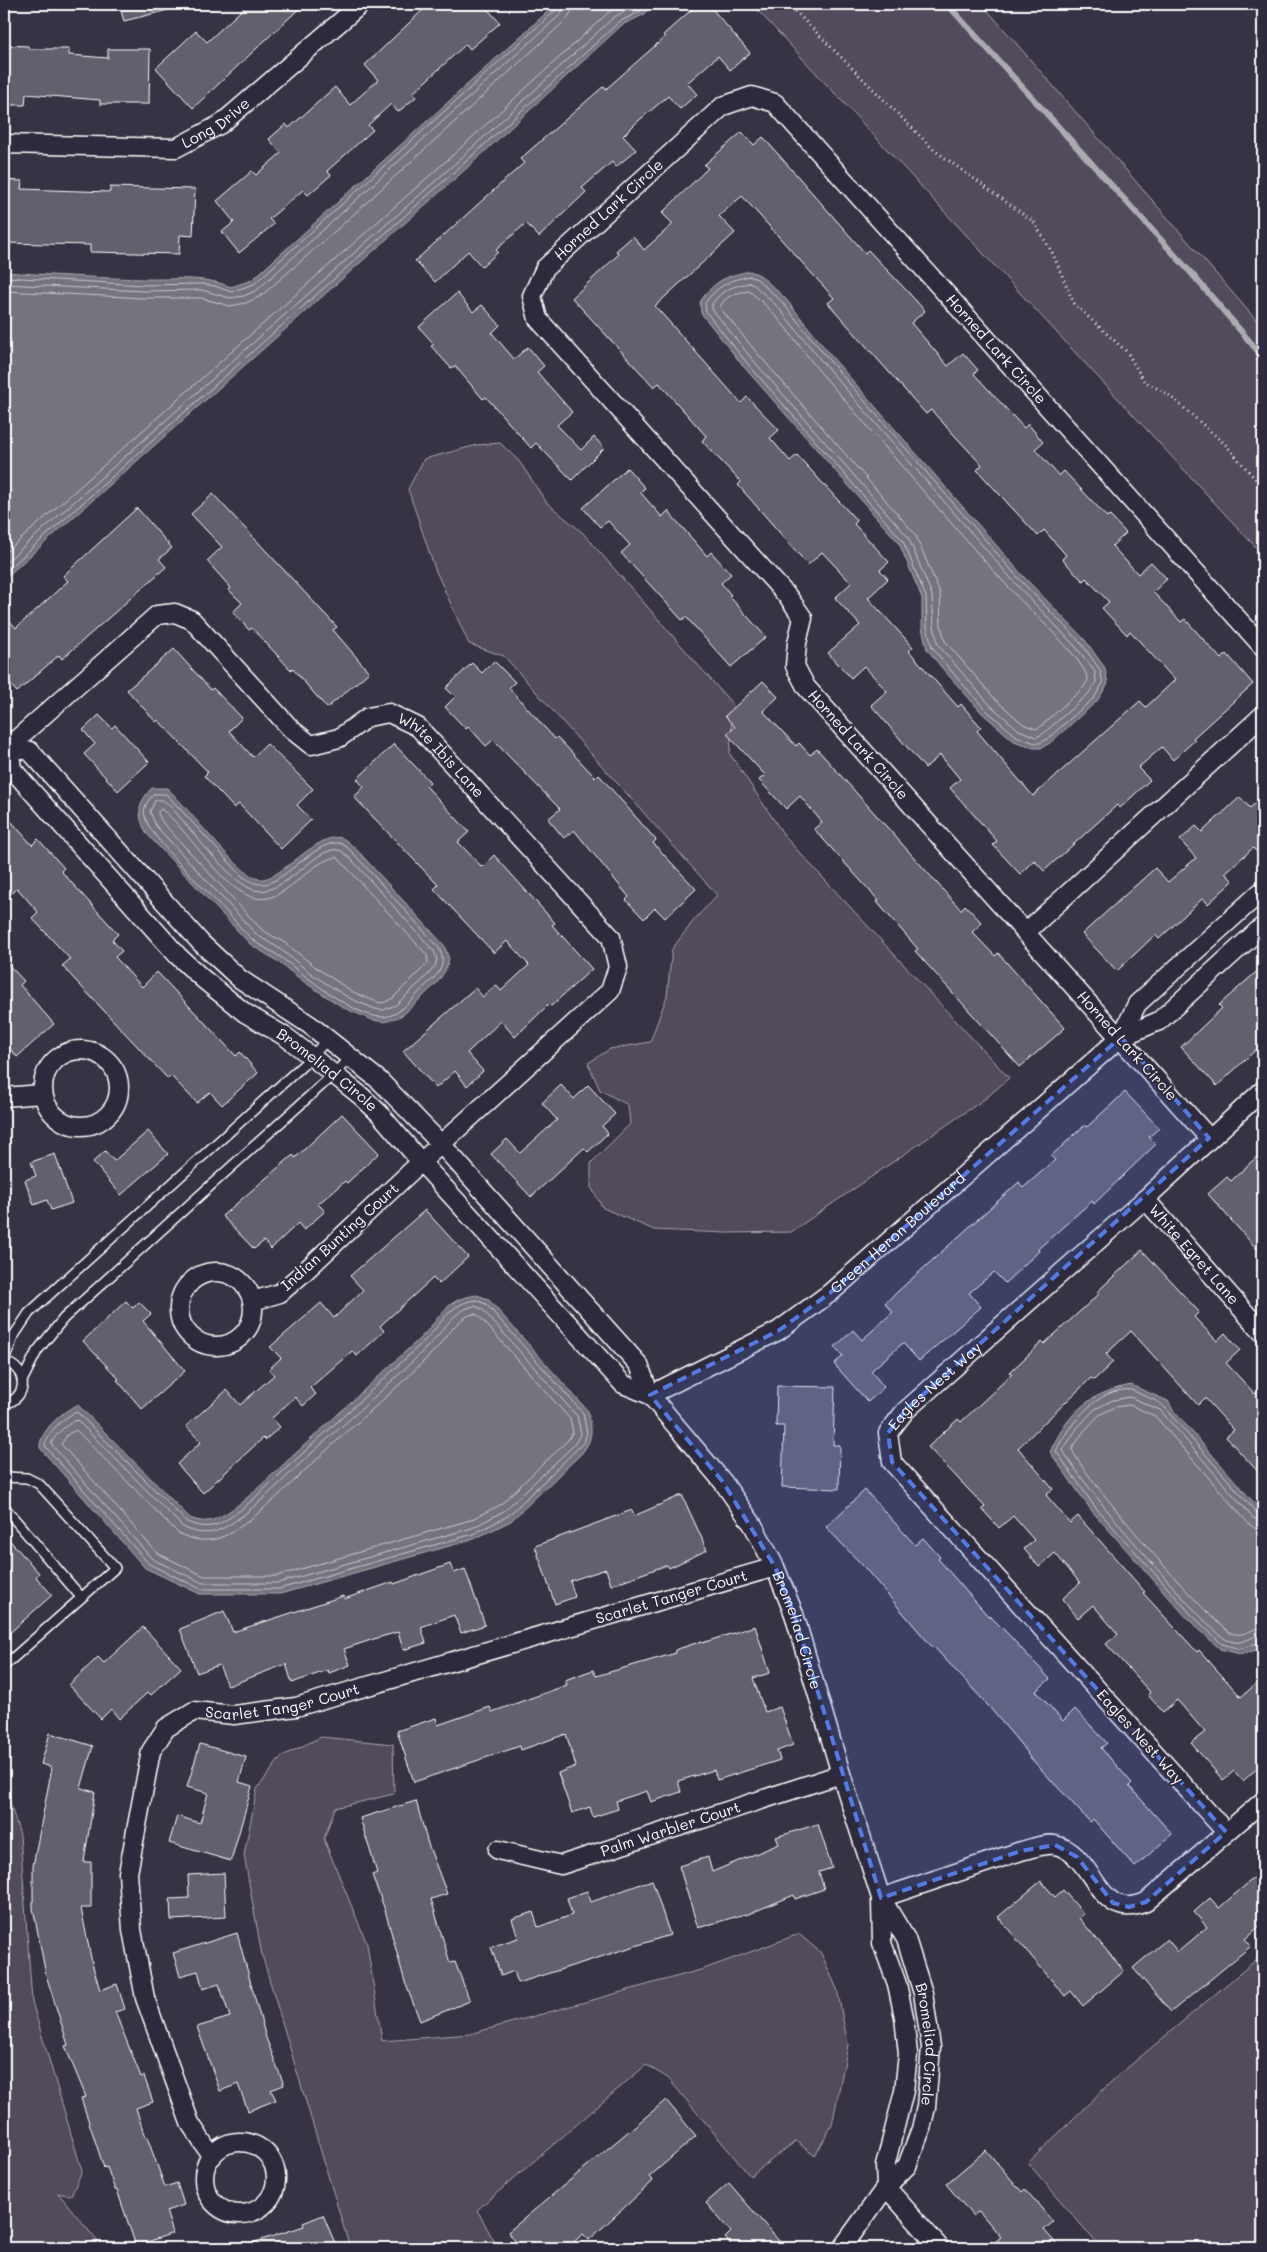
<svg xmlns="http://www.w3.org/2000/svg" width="1267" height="2252" font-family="Mali,sans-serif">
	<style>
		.green { fill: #514c5c; stroke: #a8a6ae }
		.water { fill: #76737f; stroke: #adabb2 }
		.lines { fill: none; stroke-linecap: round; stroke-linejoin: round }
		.shore { stroke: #c8c7cc; stroke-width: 1 }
		.stream { stroke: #adabb2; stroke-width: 6 }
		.building { fill: #635f6d; stroke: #fff; fill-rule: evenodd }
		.lane-casing { stroke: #fff; stroke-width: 12 }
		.street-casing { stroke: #fff; stroke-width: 21 }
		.path { stroke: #fff; stroke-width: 3; stroke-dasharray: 1 4; stroke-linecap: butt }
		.lane { stroke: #2f2a3d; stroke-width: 9 }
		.street { stroke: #2f2a3d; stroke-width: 18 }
		.marked { fill: #567ae2; fill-opacity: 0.2; stroke: #567ae2; stroke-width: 4; stroke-dasharray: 10 6; stroke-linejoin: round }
		.labels { text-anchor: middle; stroke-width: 4; stroke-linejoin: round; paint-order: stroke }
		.street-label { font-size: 15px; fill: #fff; stroke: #2f2a3d }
	</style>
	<rect width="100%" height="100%" fill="#373345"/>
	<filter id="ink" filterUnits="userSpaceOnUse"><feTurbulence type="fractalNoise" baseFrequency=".02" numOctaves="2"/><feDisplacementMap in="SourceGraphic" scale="10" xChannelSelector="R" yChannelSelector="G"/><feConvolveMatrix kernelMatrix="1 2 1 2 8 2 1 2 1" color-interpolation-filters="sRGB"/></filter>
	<g filter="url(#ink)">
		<path class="green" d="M752,4h230l281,324v227z
			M500,443l19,18 28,42 36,30 150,172 -3,49 56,84 223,240 -23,20 -195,134 -64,1 -73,-3 -51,-22 -12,-21v-24l39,-39 -2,-19 -28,-15 -12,-27 22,-14 40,-7 17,-46 5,-47 23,-30 22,-24 -213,-239 -35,-12 -34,-75 -27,-80 16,-30 53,-14z
			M321,1737l72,7 1,50 -59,14 -11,31 43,105 15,97 88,-7 234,-65 95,-35 22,19 16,36 11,56 -16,80 -17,31 -19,-15 -46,35 -82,-98 -22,-13 -169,145 21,38h-148l-88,-293 -18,-100 13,-66 25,-33z
			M4,1793l4,3 12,39 12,167 50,169 -11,25 -13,-3 45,55h-99z
			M1263,1954v294h-162l-73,-85 86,-84z"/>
		<path class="water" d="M556,4h94l-5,10 -23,11 -155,143 -463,411v-307c46,3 93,6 139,7 31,1 59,-4 88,8l21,-7z
			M750,271l10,4 25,23 47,59 192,220 61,63 20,28 3,16 -11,17 -47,42 -9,5h-7l-20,-7 -32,-28 -40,-45 -15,-19 -5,-21v-30l-23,-55 -156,-177 -42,-53 -1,-11c14,-21 25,-26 50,-31z
			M152,788h15c20,18 71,87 92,91 20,4 58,-48 83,-41 5,2 11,9 15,12l87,95 5,14 -4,12 -8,12 -34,32 -18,7 -13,-2 -28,-12 -37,-24 -33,-25 -24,-15 -104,-111c-9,-20 -9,-29 6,-45z
			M477,1295l11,4 100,112c4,19 6,26 -6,42l-71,68 -37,18 -194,55h-80l-55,-26 -105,-120c-2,-15 24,-39 38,-43l112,113c8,3 17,5 25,1 21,-8 51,-39 68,-54 45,-42 91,-84 136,-126 23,-21 24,-40 58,-44z
			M1131,1385l37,16 5,9 90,103v131l-6,6 -17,4 -20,-5 -32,-30 -97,-109 -41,-58c18,-39 38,-59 81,-67z"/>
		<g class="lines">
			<path class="shore" d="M749,276l8,3 25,23 47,58 191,220 61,63 19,27 3,13 -9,15 -47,41 -7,4h-5l-19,-7 -31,-27 -39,-44 -14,-18 -5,-20 -1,-30 -23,-56 -156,-178 -41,-51 -1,-9c12,-17 25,-23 44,-27z
				M4,277l140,8 58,-1 13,2 16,6 23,-8 302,-274 2,-6
				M749,283l5,2 23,21 47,58 192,220 60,63 19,25 1,10 -7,11 -46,41 -7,3 -17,-7 -29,-25 -52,-60 -4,-19 -2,-31 -24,-58 -156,-178 -40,-50v-5c9,-14 21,-18 37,-21z
				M4,284l140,7 58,-1 28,8 14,-2 13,-6 304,-276 4,-10
				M4,291l140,7h57l29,8 16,-3 15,-7 81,-71 224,-205 5,-8 1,-8
				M749,291c29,21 49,55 72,82 63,72 125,146 189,216 16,18 76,71 78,91l-5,8 -44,40 -3,1 -13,-5 -28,-25 -50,-58 -4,-16 -1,-32 -25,-59 -157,-180 -38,-46c3,-12 18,-16 29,-17z
				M4,554l450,-400 155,-142 15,-8
				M4,564l455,-404 155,-143 24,-13
				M4,573l459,-409 156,-142 22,-11 4,-7
				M154,794h12l76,82c7,4 13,9 22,8 20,-1 57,-49 78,-40 4,2 9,7 12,10l85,94c8,18 0,26 -14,38 -11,11 -25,30 -42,31 -29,1 -82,-45 -104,-61 -9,-6 -19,-10 -26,-16 -11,-9 -19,-21 -29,-31 -17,-18 -74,-71 -79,-92 -3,-9 3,-17 9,-23z
				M156,800h7l8,7c18,20 60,76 83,83 29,8 63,-45 84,-40 4,0 9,6 12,8l84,93 3,8 -2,7 -7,9 -32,30 -13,5 -8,-1 -26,-11 -36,-23 -33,-26 -23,-14 -101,-109 -6,-14z
				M161,809c29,19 70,102 110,88 24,-8 41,-36 66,-40l90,98 1,8 -35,35 -10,5 -6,-1 -24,-10 -35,-23 -33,-26 -23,-13 -100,-108 -4,-9z
				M476,1300l10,4 97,109 4,20 -3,9 -76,74 -35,18 -194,55h-78l-52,-25 -104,-118c1,-13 20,-30 32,-34l110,110c9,4 19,6 29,3 22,-8 56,-44 74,-60 45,-41 90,-82 134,-124 18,-17 25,-38 52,-41z
				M475,1306l7,3 95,107 4,17 -7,12 -70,66 -32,17 -194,55h-75l-51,-24 -101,-115c3,-9 17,-21 26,-24l106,107c11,6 24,8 36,3 26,-11 64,-50 85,-70 42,-38 86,-75 126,-116 14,-14 24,-35 45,-38z
				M474,1314l4,1 92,104 3,13 -5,8 -68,65 -30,15 -193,56h-73l-47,-23 -96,-109 7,-10 8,-4 102,103c13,7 30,10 44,4 29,-12 70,-55 94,-77 40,-37 82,-72 120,-111 11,-11 22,-33 38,-35z
				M1263,1515l-6,-2 -88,-100c-6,-10 -13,-12 -24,-17 -4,-1 -10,-5 -14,-6 -32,-4 -63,36 -75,61l39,56 97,108 30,29 18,5 23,-8
				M1263,1522l-10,-4 -93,-108 -30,-13 -17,3 -18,9 -17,18 -15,23c8,22 144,181 164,190 18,7 22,-5 36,-5
				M1263,1529l-9,-1 -6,-5 -93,-107 -25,-11 -15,2 -16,8 -15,16 -12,18c5,20 140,176 159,184 13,5 20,-5 32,-6"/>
			<path class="stream" d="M947,4l245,270 71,83"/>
		</g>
		<path class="building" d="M119,4h48l1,6 -44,11z
			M248,4h56l-111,104 -37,-40 40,-37 11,11z
			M429,4h54l17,19 -30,26 -4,-5 -53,49 3,4 -18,15 -7,-8 -23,21 5,5 -46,41 4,4 -23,20 -5,-5 -34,29 5,5 -35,29 -17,-21 12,-10 -17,-21 35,-30 4,4 25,-22 -12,-14 17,-15 3,4 46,-41 15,18 28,-25 -13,-15z
			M698,4h10l42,49 -20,17 -12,-14 -31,27 10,11 -17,15 -12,-13 -32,27 -13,13 13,14 -20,17 -4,-5 -30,26 4,4 -47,45 -13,-14 -30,27 2,2 -16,15 -14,-16 -33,31 -20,-21 109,-98 -4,-4 84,-73 2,3 59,-52 -2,-2z
			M4,45l24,1 1,3h40v6l39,3v-9h42l-1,55h-49v-4l-74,-6 -1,11h-21z
			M742,132l12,13 9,-8 102,116 3,-3 40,42 17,19 -14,12 37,43 15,-13 15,17 -4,4 50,54 4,-4 15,18 -8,7 24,27 5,-5 43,46 2,-2 17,18 -14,13 26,28 13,-12 16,17 -14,13 28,30 4,-3 36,40 6,-5 26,30 -60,54 2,2 -22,20 -11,-13 -24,21 12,12 -30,28 -3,-3 -73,66 -10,-11 -14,14 -27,-29 4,-4 -47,-53 10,-9 -20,-24 -15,13 -54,-63 16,-14 -23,-25 -13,12 -23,-25 32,-28 -25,-27 16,-15 -29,-31 -14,13 -70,-80 3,-3 -39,-41 4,-5 -47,-53 -5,4 -82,-89 47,-44 -3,-3 17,-15 11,14 29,-26 -11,-11 46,-45 -4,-3zM742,196l92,102 -6,5 98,111 5,-4 51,55 -5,5 61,66 6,-6 22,25 -4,4 21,22 3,-3 23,24 -7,6 25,27 3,-4 45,49 -29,27 -6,-6 -107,95 -56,-65 4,-4 -20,-23 -3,3 -49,-56 4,-4 -45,-49 20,-19 -8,-9 9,-8 -35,-38 3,-3 -60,-66 -7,6 -20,-23 9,-8 -32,-33 -6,6 -86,-97 80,-73 -16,-17z
			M4,180l18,1 -1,8 89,3v-5l85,2 -2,47 -13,-1 -1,19 -89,-2v-7l-86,-2z
			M457,293l16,19 9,-7 18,20 -8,8 22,26 14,-12 16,19 -7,6 35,40 -15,13 24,25 13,-13 10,11 -32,32 -36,-37 -5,5 -45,-51 -3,2 -28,-33 -4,2 -20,-22 3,-2 -15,-17z
			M627,468l18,20 -5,4 22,25 6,-6 39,45 4,-4 20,22 -10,9 10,12 -2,1 37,41 -35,30 -45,-50 -4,3 -61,-67 9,-8 -22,-24 -8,6 -17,-19z
			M213,494l124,133 -4,3 36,42 -42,36 -35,-40 -1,2 -39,-42 -3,2 -16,-18 9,-9 -13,-13 2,-2 -24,-27 15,-14 -31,-33z
			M137,508l35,40 -13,11 7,8 -104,92 -3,-4 -42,37 -13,-15v-63l12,14 52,-47 -5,-5z
			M174,649l37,41 2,-2 29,30 -13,13 24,26 14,-13 46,45 -16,16 14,15 -30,29 -42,-45 -5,4 -30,-32 4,-4 -50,-52 -2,2 -29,-32z
			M494,661l21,21 -6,6 46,51 2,-2 39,41 3,-3 57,65 -3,3 43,46 -31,29 -10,-10 -11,11 -18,-19 3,-3 -55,-67 -10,8 -16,-19 12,-10 -67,-69 -7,6 -18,-20 -2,3 -21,-22 10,-10 -9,-9 26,-25 10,10z
			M763,681l15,16 -15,14 33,35 3,-3 11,12 7,-6 144,161 4,-5 17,18 -10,9 23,24 3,-3 67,75 -45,39 -105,-116 3,-2 -41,-47 2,-1 -65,-72 8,-7 -22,-26 -14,13 -27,-29 6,-5 -38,-41 8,-7 -10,-11z
			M99,715l13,13 3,-3 34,37 -31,29 -34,-37 11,-10 -12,-14z
			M394,744l36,38 -4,4 43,46 -11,10 24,25 12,-12 61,68 -3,2 40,44 -41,37 -2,-2 -34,33 -14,-16 -34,32 16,18 -16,15 -12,-15 -19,17 -33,-37 72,-63 8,9 13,-12 5,6 28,-26 -22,-24 -13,12 -60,-64 4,-4 -84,-88 10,-10 -7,-8z
			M1263,796v63l-10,-11 -28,25 8,8 -25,23 -5,-6 -44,41 -4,-4 -38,36 -35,-37 73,-66 13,14 28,-24 -16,-18 16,-14 6,6 38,-35 10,11z
			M4,813l28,32 6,-6 26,29 -3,3 57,63 -6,6 10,11 -7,6 27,30 15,-15 79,84 4,-4 18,21 -36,32 -12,-13 -13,11 -26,-27 -3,3 -106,-113 8,-7 -38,-41 6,-6 -21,-24 -13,12z
			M4,960l20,21 -4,4 34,39 -37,33 -13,-16z
			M1263,966v77l-46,43 -36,-39 41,-39 -3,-3z
			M561,1085l13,14 14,-14 27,29 -13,12 6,7 -20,19 -4,-4 -53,49 -40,-43 16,-15 13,14 37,-33 -15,-17z
			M1125,1092l34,36 -10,9 7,7 -62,60 -2,-3 -54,48 1,2 -34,32 -11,-11 -25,21 12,14 -62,54 -16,-18 -32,28 13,16 -16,15 -34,-38 9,-8 -8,-9 18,-17 9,10 31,-28 -8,-9 134,-121 4,6 32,-28 -4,-4 34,-31 2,2z
			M342,1114l37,39 -32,30 -2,-2 -27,23 7,7 -21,19 -6,-7 -27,26 -7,-8 -10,8 -32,-33 71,-61 2,3z
			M148,1131l20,23 -47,41 -28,-33 12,-11 9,10z
			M1263,1151v105l-55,-62 19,-17 4,4z
			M55,1154l17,49 -21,7 -4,-10 -13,5 -9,-25 11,-4 -5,-14z
			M425,1210l43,47 -29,27 -6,-6 -53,48 4,5 -27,25 -5,-5 -42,37 6,6 -13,12 -8,-9 -23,21 8,9 -15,13 -2,-2 -60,55 -26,-29 24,-22 -15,-16 41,-36 13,15 34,-30 -5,-6 12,-11 -11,-11 51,-44 13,15 29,-28 -13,-14z
			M1142,1250l57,62 -5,5 23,24 8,-8 15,17 -14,13 29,31 8,-8v91l-37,-40 8,-7 -29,-32 -7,7 -67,-74 -25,23 7,8 -19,18 -3,-2 -73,70 35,41 -7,6 24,28 8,-7 67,76 -2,1 54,59 2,-2 42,47 22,-19v85l-20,18 -9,-10 -11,9 -32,-37 14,-11 -28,-32 -14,12 -15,-17 2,-3 -44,-48 12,-10 -25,-29 -15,13 -16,-19 18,-16 -25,-30 -16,14 -15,-18 10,-9 -21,-24 -14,12 -17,-19 3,-2 -57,-60 30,-28 3,3 51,-48 -2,-2 32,-30 2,2 55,-50 -2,-2z
			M126,1301l7,7 6,-6 12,12 -8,7 42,50 -43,38 -25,-29 2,-1 -36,-38z
			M777,1386l58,1 -2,58h7l-1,44 -57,-2 2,-61h-8z
			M865,1490l50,55 8,-7 17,19 -2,2 50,57 1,-1 16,16 45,48 -14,12 27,30 12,-12 32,34 -6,5 31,35 -3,3 43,48 -37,33 -42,-48 -3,3 -63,-68 1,-1 -43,-51 -51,-55 -1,1 -69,-81 -38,-40z
			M682,1495l25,55 -38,18 -2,-3 -56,20 -5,-16 -36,12 5,16 -20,7 -20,-58 97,-36 2,6z
			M4,1534l35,39 -3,4 16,18 -48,43z
			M450,1564l4,9 11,-4 20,56 -24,8 -7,-18 -33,12 5,16 -23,7 -5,-18 -21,6 -33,11 6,16 -21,8 -1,-3 -36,13 -6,-19 -58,22 -9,-21 -22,8 -17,-44 44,-18 9,21 110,-36 1,3 49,-17 1,2z
			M755,1626l15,47 -17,5 12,34 15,-5 13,38 -16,6 3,9 -63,20 -3,-10 -36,11 3,11 -30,10 -4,-11 -31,10 2,8 -25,8 -3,-10 -18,6 -14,-40 18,-7 -10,-32 -45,16 -1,-4 -106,36 -17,-51 39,-13 2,7 52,-18 2,5 75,-27 -2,-5 28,-10 3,6 80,-23 -1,-3 27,-9v2z
			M143,1627l38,41 -30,27 -3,-3 -29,27 -8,-10 -10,10 -32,-34 29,-28 6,6z
			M50,1733l43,13 -12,42 14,4 -11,70h7v46h-10l11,55 8,27 17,-6 8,25 -10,3 26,65 3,-1 9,26 -17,6 9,29h2l18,50 12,-4 7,22 -18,6 7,22 -37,13 -19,-56h-2l-8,-23 -3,1 -23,-70 5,-1 -21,-51 3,-1 -22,-70 -13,-67v-42l19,-99 -11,-3z
			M200,1744l46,13 -7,25 13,4 -21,75 -62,-18 8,-27 23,7 8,-30 -21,-6z
			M416,1801l12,43 19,50 -16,5 19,64 5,-1 15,39 -50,20 -15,-39 -20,-72 -13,-35 5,-2 -17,-55z
			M818,1824l14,44 -13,4 5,17 -29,10 -1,-4 -48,20 -1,-1 -47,14 -19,-62 29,-9 4,15 67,-28 -3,-7z
			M1263,1870v53l-18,16 6,7 -80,66 -38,-44 34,-29 11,13 29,-25 -13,-15 16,-14 9,10z
			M224,1873l2,44 -55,3 -1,-21 19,-1 -1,-23z
			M652,1880l18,55 -152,48 -4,-12 -13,5 -10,-29 27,-9 -6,-19 21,-7 5,15 34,-12 -5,-17 20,-7 4,11z
			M1041,1881l14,16 8,-7 21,24 -5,4 45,53 -41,35 -12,-15 -6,5 -67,-79z
			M237,1933l29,105 18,47 -13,5 5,10 -28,11 -10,-27 -18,7 -23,-64 33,-10 -11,-33 -16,5 -5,-18 -18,5 -7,-23z
			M666,2100l30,36 -47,41 4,4 -64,59 -6,-6 -16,14h-46l-13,-16z
			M986,2150l36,42 3,-3 28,33 -9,8 16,18h-72l13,-11 -22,-26 -6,5 -27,-32z
			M729,2183l56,65h-51l-9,-10 6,-6 -25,-29z
			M323,2215l14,33h-91v-3l58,-19 -1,-3z"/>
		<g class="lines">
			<g class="lane-casing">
				<path id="lane" d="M4,1360l9,-23 16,-24 283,-256 16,-19
					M4,1362c25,6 24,37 0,42
					M23,1379l14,-28 27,-33 270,-244 17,-18
					M4,1477l23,1 12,6 76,84 -111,98
					M4,1507l77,90"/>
			</g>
			<g class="street-casing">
				<g id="street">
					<path id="s1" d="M4,144l172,4 45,-24 140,-120"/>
					<path id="s2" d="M4,739l5,7 3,23 166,187 25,23 42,34 41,24 26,20 49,39 18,17 42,49 202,222 27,11"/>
					<path id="s3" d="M9,746l21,5 171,192 39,36 70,46 70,56 61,63 198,221 11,30 73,87 30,43 22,42 19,47 47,160 40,124 25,41 17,54 8,54 -5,60 -5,22 -14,37 -21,21 -44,61"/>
					<path id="s4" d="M9,746l148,-131 18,-2 17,7 99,109 20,16 28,-7 29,-21 21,-4 29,14 193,210 7,30 -8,24 -189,171 -119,112 -22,19 -27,8"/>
					<path d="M1026,932l237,-217"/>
					<path d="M1121,1037l16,-33 126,-114"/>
					<circle cx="81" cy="1088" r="38"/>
					<path d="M4,1097l38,-3"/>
					<path id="s5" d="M1209,1138l-403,-451 -11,-21 2,-23 6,-25 -14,-20 -251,-279 -6,-23 13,-28 178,-162 29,-10 23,7 488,544"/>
					<path id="s6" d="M1145,1199l118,134"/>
					<circle cx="216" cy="1309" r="37"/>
					<path id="s7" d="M650,1395l128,-64 52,-38 291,-256 38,-16 104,-95"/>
					<path id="s8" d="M1226,1832l-334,-370 -4,-29 17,-22 240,-212 118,-109"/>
					<path id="s9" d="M498,1850l63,15 280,-91"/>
					<path d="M881,1898l140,-47c10,-2 23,-8 34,-6 42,9 40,79 91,57l117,-101"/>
					<path d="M881,1901l1,42 15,41 7,33 4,37 -4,37 -19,75 1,21"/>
					<circle cx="240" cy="2178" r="36"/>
					<path id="s10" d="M212,2157l-22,-34 -45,-125 -13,-68 -4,-57 23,-122 15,-23 28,-17 40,4 62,-8 479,-140"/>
					<path d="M886,2187l54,61"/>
				</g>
			</g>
			<path class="path" d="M788,4l146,146 100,72 19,32 21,50 53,48 17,29 25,14 56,49 38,44"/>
			<use href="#lane" class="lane"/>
			<use href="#street" class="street"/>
		</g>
	</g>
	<path class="marked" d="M1121,1037l88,101 -304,273 -17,22 4,29 334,370 -80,70 -17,5 -16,-4 -36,-46 -22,-12 -34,6 -140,47 -87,-284 -19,-47 -52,-85 -73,-87 128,-64 52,-38z"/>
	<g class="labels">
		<g class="street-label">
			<text dy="5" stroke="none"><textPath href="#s1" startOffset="219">Long Drive</textPath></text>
			<text dy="5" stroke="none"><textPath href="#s5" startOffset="1218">Horned Lark Circle</textPath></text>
			<text dy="5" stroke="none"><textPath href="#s5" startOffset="1758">Horned Lark Circle</textPath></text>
			<text transform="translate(858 745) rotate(48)" y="5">Horned Lark Circle</text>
			<text dy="5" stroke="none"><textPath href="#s4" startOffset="561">White Ibis Lane</textPath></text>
			<text transform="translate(1127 1046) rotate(48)" y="5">Horned Lark Circle</text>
			<text dy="5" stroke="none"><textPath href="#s2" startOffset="470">Bromeliad Circle</textPath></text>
			<text dy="5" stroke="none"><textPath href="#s7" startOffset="298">Green Heron Boulevard</textPath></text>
			<text transform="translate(340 1237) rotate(-42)" y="5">Indian Bunting Court</text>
			<text dy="5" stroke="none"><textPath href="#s6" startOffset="74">White Egret Lane</textPath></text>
			<text dy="5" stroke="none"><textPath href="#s8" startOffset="594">Eagles Nest Way</textPath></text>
			<text dy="5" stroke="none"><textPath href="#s10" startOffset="978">Scarlet Tanger Court</textPath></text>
			<text dy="5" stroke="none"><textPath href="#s3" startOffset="1202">Bromeliad Circle</textPath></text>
			<text dy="5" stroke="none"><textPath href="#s10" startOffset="574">Scarlet Tanger Court</textPath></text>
			<text transform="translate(1140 1737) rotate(48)" y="5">Eagles Nest Way</text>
			<text dy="5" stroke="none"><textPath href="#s9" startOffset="180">Palm Warbler Court</textPath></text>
			<text dy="5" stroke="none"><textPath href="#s3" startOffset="1639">Bromeliad Circle</textPath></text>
		</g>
	</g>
	<rect width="1267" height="2252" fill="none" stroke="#2f2a3d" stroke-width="20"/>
	<rect x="10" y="10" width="1247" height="2232" fill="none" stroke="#fff" stroke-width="2" filter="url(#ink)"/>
</svg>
